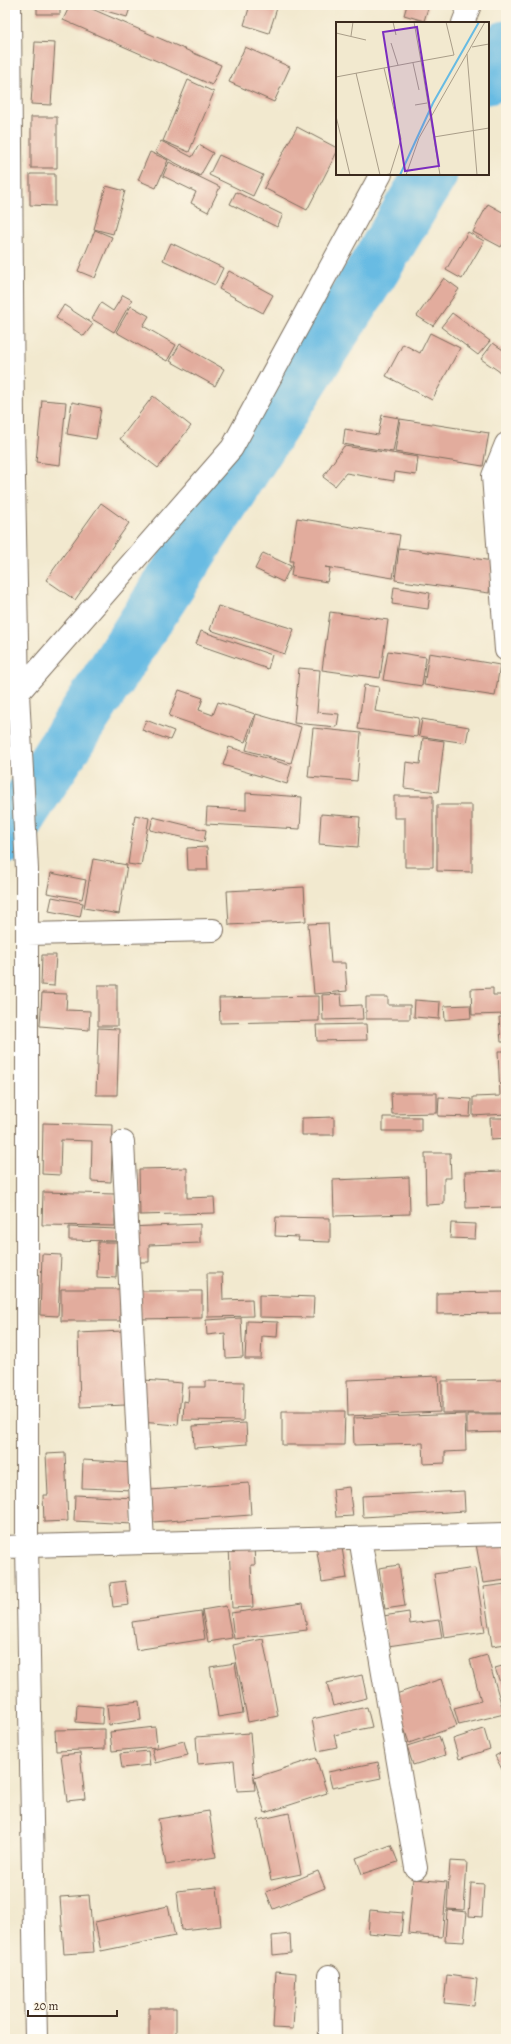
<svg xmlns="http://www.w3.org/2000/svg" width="511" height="2044" font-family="Alegreya,serif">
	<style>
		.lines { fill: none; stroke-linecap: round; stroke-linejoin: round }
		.river { stroke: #67bbe3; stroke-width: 53 }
		.building { fill: #e2ac9d }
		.minor-casing { stroke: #7b6d5c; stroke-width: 24 }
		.minor { stroke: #fff; stroke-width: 22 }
		.inset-river { fill: none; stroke: #67bbe3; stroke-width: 2 }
		.inset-road { fill: none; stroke: #a99d88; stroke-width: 1 }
		.view { fill: #7b2cbf; fill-opacity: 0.15; stroke: #7b2cbf; stroke-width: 2 }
		.inset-edge { fill: none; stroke: #3b2a1e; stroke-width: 2 }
	</style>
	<rect width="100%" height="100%" fill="#fcf5e5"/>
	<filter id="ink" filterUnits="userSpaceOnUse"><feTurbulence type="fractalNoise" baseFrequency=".025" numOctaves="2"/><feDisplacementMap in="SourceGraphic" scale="8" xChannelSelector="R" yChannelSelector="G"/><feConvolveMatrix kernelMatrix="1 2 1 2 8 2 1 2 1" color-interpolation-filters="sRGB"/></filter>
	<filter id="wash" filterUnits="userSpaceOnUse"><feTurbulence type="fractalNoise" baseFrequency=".012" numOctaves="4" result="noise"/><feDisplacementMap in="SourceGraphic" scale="16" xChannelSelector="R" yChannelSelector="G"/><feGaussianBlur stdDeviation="0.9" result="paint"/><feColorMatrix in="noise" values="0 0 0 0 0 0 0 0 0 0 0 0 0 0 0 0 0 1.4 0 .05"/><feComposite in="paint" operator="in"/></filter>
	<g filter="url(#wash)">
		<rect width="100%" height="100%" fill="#f2e9cf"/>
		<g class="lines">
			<path class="river" d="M488,78l18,-31
				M5,838l370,-571 56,-93"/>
		</g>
		<g id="blocks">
			<path class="building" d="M37,5h23v9h-23z
				M70,5h13l138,60 -9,20 -149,-65z
				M100,5h31l-4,12 -28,-8z
				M250,5h28l-9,28 -25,-8z
				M407,5h22l-5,16 -20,-6z
				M35,42l20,1 -4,62 -20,-1z
				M245,47l45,20 -16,35 -45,-20z
				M188,80l26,12 -25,60 -26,-11z
				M31,117h26v51h-26z
				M297,127l40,21v4l-30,58 -43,-22z
				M161,141l31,16 7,-12 14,8 -13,23 -45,-24z
				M150,152l18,8 -12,28 -18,-8z
				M219,155l44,20 -10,21 -44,-21z
				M169,162l51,25 -12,25 -17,-9 5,-11 -33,-16z
				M30,174h25v32l-25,-1z
				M106,186l19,5 -12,43 -19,-5z
				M236,192l47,23 -6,12 -47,-23z
				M488,204l18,10v24l-5,9 -28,-15z
				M95,230l17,7 -17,41 -17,-7z
				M468,232l16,9 -22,38 -16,-9z
				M171,243l52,25 -8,17 -52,-25z
				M229,271l44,24 -10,18 -44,-24z
				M444,278l15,11 -26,37 -16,-10z
				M123,295l9,5 -18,32 -22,-13 9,-16 12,8z
				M64,305l29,19 -9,12 -28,-18z
				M131,306l18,10 -6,10 33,19 -9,16 -51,-29z
				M452,313l38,28 -12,14 -37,-28z
				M430,333l30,15 -28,52 -46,-24 17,-32 17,9z
				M493,343l13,9v24l-25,-17z
				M180,344l44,25 -9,17 -45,-25z
				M153,396l38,30 -33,42 -38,-29z
				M42,400l24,2 -6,63 -24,-3z
				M72,402l29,6 -5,31 -29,-5z
				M382,415l17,3 -6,34 -50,-8 2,-15 33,6z
				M400,419l89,14 -6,33 -88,-14z
				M344,446l74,11 -2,18 -21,-3 -1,9 -48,-8 -11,13 -12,-9z
				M101,503l28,20 -54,77 -29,-20z
				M297,518l103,17 -7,43 -68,-11 5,1 -3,14 -36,-6 2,-15h-3z
				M399,548l94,13 -4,32 -94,-13z
				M263,553l28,13 -8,16 -28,-13z
				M394,587l36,6 -2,16 -36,-5z
				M218,606l76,23 -9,25 -75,-24z
				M330,612l58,8 -8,58 -58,-8z
				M201,631l71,24 -4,14 -72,-25z
				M388,651l38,6 -4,29 -39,-6z
				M429,653l71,12 -5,31 -71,-11z
				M299,668l21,2 -3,42 22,2 -2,13 -43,-4z
				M364,685l15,2 -4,24 44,7 -2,19 -59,-8z
				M179,690l24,8 -4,12 14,5 5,-13 37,12 -10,28 -76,-26z
				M256,714l45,13 -10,36 -45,-13z
				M422,719l47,8 -3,16 -47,-7z
				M146,720l28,11 -4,9 -28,-10z
				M313,728l48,5 -4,48 -49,-4z
				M423,738l21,3 -6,51 -34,-4 2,-26 14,2z
				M229,747l63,19 -5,18 -64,-19z
				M246,793l56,4 -2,32 -94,-5 1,-16 39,2z
				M394,796h39v71h-28v-49h-11z
				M437,805h35v67l-35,-1z
				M321,814l39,3 -2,30 -39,-3z
				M135,815l14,3 -8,48 -13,-2z
				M153,817l53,13 -2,12 -54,-12z
				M207,847l1,23h-20l-1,-22z
				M93,859l34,6 -8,49 -35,-6z
				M51,873l35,7 -4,19 -35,-6z
				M304,887l2,34 -77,4 -2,-34z
				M52,897l31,6 -3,14 -31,-6z
				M328,923l3,40h14l2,28 -33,3 -6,-70z
				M42,955h14l-2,31 -13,-1z
				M98,985h19v41h-19z
				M493,988v7h13v19l-34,1 -1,-26z
				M42,993l25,1 -1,16 24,1 -1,19 -49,-4z
				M341,994l1,12 20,-1 1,14 -40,1 -1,-25z
				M319,996v25l-99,2 -1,-25z
				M366,997h22v8h22v14h-44z
				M415,1000l25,2 -1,17 -25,-2z
				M470,1005l1,13 -26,2 -1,-14z
				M499,1017h7v25h-5z
				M366,1024l1,16 -50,1 -1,-16z
				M98,1028l21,1 -2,66h-21z
				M498,1051h8v63l-33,2v-19l27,-1z
				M391,1093h46v20l-45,1z
				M439,1097l32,2 -1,18 -32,-1z
				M334,1117v18h-32v-17z
				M383,1117h38v14h-38z
				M490,1118h16v21l-15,1z
				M43,1123l70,2 -2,57 -20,-1 1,-40 -31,-1 -1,35 -18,-1z
				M425,1153h25l1,25h-7v26l-18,1z
				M187,1168v30l27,-1 1,16 -75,2 -1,-46z
				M506,1171v36l-40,1 -1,-36z
				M409,1177l1,37 -76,2 -1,-36z
				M43,1192l72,2v32l-73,-1z
				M276,1217l54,1v24l-32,-1 1,-4 -24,-1z
				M451,1223l25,1 -1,15 -25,-1z
				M200,1224v19l-51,2v17h-20l-1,-35z
				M69,1227l47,2v12l-47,-1z
				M98,1242h19l-1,36 -19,-1z
				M42,1254l19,1 -3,61 -18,-1z
				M207,1273h15l1,27 29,-1 1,17 -45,1z
				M61,1289h59v32h-59z
				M135,1291h67v27l-66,1z
				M506,1292v21l-69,1v-21z
				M259,1295l55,2 -1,21 -54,-1z
				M241,1318l2,39 -17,1 -1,-25 -18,2 -1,-15z
				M247,1321l31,1 -1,15 -15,-1 -1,23h-16z
				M123,1331l2,74 -45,2 -2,-74z
				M438,1376l2,36 -92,4 -1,-36z
				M144,1380l38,3 -4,42 -38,-3z
				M506,1380v33h-64v-32z
				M205,1381l39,1 -1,39 -60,-1 1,-19 4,1 1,-15h16z
				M282,1411h63l-1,34h-62z
				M465,1414l1,37 -21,1v11l-21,1 -1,-21 -69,2 -1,-27z
				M467,1414h39v18l-39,1z
				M246,1423l1,21 -53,4 -1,-22z
				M65,1453l3,68 -24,1 -1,-27h5l-2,-41z
				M83,1460l52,3 -2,27 -51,-2z
				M249,1483l2,32 -98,7 -3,-32z
				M349,1487l4,29 -17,1 -3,-28z
				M464,1491l1,20 -102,6 -1,-21z
				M75,1495l59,3 -1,26 -59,-3z
				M503,1540l3,17v23l-23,3 -7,-39z
				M341,1542l6,36 -25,4 -6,-36z
				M254,1546l1,19h-4l2,42 -21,1 -3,-61z
				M399,1565l6,41 -20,3 -6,-41z
				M475,1568l10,64 -41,6 -10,-64z
				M125,1581l4,24 -16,2 -3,-24z
				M506,1584v60l-14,2 -9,-59z
				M303,1603l4,27 -73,9 -3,-26z
				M226,1606l6,32 -24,4 -6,-32z
				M201,1612l4,27 -69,11 -4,-28z
				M409,1612l1,12 29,-4 3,18 -54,8 -5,-30z
				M263,1639l15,77 -30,6 -15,-77z
				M487,1655l17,59 -45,11 -5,-17 27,-7 -11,-41z
				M235,1663l8,50 -25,4 -8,-50z
				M506,1665v35l-11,-32z
				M362,1675l5,23 -34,8 -6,-23z
				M441,1679l16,47 -48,17 -16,-48z
				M139,1701l2,19 -32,5 -2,-20z
				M77,1705l26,2 -1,17 -26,-2z
				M367,1707l5,20 -38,8 3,12 -19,4 -6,-32z
				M155,1727l2,20 -45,4 -2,-19z
				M105,1729v20l-49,2 -1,-21z
				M484,1729l6,20 -31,10 -6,-20z
				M250,1733l5,57 -18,1 -3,-30 -36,3 -2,-27z
				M439,1736l6,19 -32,10 -6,-19z
				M184,1741l4,14 -33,8 -3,-14z
				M506,1750v27l-11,-21z
				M148,1751l2,14 -28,3 -2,-14z
				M80,1753l5,46 -18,2 -6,-46z
				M316,1758l11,35 -62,20 -11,-35z
				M378,1762l3,16 -49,10 -4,-16z
				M209,1811l7,46 -50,8 -8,-46z
				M289,1813l12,61 -30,6 -13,-60z
				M391,1845l7,17 -36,12 -6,-16z
				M450,1861l17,1 -3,48 -17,-1z
				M318,1871l7,17 -52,21 -7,-17z
				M413,1879l34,3 -5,55 -34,-3z
				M471,1883l13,1 -2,33 -13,-1z
				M217,1887l4,39 -40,4 -4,-39z
				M89,1895l5,57 -30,2 -4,-57z
				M168,1906l7,30 -74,15 -6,-29z
				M370,1910l33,3 -2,23 -33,-3z
				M447,1910l20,2 -3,30 -19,-1z
				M290,1934l1,19 -18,2 -1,-19z
				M276,1971l20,2 -3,56 -20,-1z
				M447,1975l30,4 -3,27 -30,-3z
				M149,2008h27v31h-27z"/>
		</g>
	</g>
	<g filter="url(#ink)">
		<use href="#blocks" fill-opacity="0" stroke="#7b6d5c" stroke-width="1"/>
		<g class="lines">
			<g class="minor-casing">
				<path id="minor" d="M463,23l7,-18
					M506,444l-13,32 13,174
					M13,699l219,-251 149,-274
					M27,934l186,-4
					M123,1142l20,401
					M360,1538l56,330
					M5,1547l22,-1v-677l-9,-176 -5,-268 -3,-420
					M329,1976l1,63
					M36,2039l-9,-493 479,-12"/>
			</g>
			<use href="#minor" class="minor"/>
		</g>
	</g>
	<g transform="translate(336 22)">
		<rect width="153" height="153" fill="#f2e9cf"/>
		<path class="inset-river" d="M64,153l33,-72 46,-81"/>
		<path class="inset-road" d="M57,0l3,13M0,11l30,7M15,14l2,-14M55,21l7,22M136,25l17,-3M131,32l10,121M77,41l6,27M20,51l24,102M0,55l85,-16 -7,-39M79,83l12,-2M0,94l14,59M98,115l55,-9M47,153l7,-1 11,-35 -17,-71M70,153l13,-37 66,-116M104,153l-19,-114 33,-6 -8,-33"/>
		<path class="view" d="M81,5l22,139 -34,5 -22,-139z"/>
		<rect width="153" height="153" class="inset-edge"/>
	</g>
	<rect width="511" height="2044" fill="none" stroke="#fcf5e5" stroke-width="20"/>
	<path d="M28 2010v6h89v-6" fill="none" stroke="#3b2a1e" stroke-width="2"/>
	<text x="34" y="2010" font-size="12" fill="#3b2a1e" stroke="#fcf5e5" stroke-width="3" paint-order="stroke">20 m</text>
</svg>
